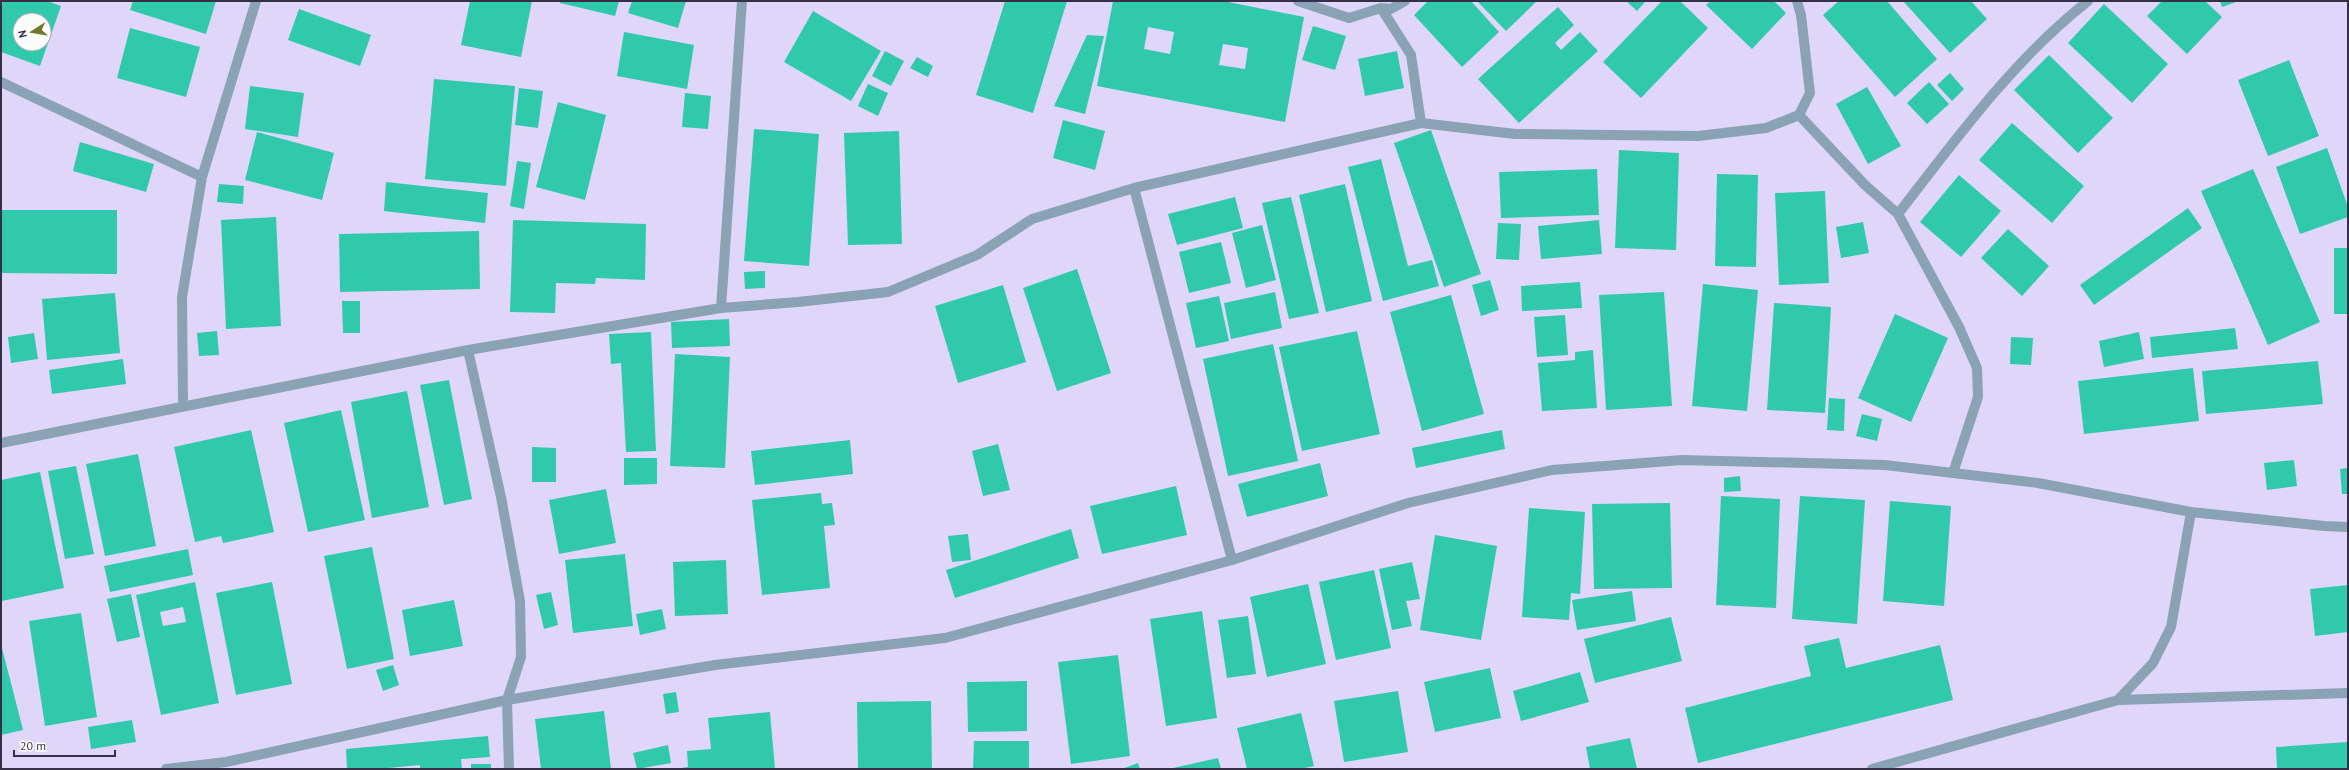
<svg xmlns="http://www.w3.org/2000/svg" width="2349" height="770" font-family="'PT Sans',sans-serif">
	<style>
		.building { fill: #31c9ac; fill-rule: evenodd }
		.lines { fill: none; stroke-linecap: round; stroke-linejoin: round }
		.minor { stroke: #8aa3b4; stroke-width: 10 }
	</style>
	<rect width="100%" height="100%" fill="#dfd6fa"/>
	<path class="building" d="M3,1h44l14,5 -21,60 -39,-14v-44zM20,20h24v24h-24z
		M133,1h83l-10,33 -76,-24z
		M470,1h62l-11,56 -60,-12z
		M560,1h59l-4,15 -55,-13z
		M632,1h54l-8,27 -50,-15z
		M1005,1h62l-34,112 -57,-18z
		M1113,1h110l81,16 -19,105 -188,-36zM1148,27l26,5 -4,22 -26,-5zM1223,44l25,4 -3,21 -26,-4z
		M1428,1h43l28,31 -37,35 -48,-52z
		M1477,1h60l-31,30z
		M1626,1h20l-9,10z
		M1662,1h18l28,27 -67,70 -38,-36z
		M1711,1h63l12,12 -34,36 -46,-44z
		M1839,1h48l50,58 -42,38 -72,-82z
		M1903,1h68l16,18 -37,34z
		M2162,1h43l17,16 -35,37 -40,-38z
		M2220,1h19l-17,6z
		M2104,4l64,60 -36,39 -64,-60z
		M1558,7l16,18 -19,18 6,7 19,-18 18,19 -79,72 -41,-44z
		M299,9l72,26 -11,31 -72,-26z
		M813,11l68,40 -30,50 -67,-39z
		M1313,26l33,10 -11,34 -33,-10z
		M130,28l70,19 -14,50 -69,-19z
		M624,32l70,13 -7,44 -70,-13z
		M1087,35l17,1 -19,78 -31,-8z
		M885,51l19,10 -13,25 -19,-10z
		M1397,51l7,37 -39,8 -7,-37z
		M2049,55l64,63 -35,35 -64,-63z
		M917,57l16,9 -5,11 -18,-9z
		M2289,60l30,76 -51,20 -30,-76z
		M1950,73l14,16 -12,12 -15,-16z
		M434,79l81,7 -9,100 -81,-7z
		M1929,82l20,22 -22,20 -20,-21z
		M868,84l20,9 -10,23 -20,-10z
		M250,86l54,7 -6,44 -53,-8z
		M1867,87l34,59 -33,18 -32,-60z
		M519,88l24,3 -5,37 -23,-3z
		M685,93l26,3 -3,33 -26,-2z
		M558,102l48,13 -21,85 -49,-13z
		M1063,120l42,11 -10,39 -42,-12z
		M2012,123l72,63 -32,37 -73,-63z
		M754,129l65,5 -10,132 -65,-5z
		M1431,130l50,144 -37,13 -50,-144z
		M899,131l3,113 -54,1 -4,-112z
		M257,132l77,21 -12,47 -77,-20z
		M80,142l74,22 -8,28 -73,-21z
		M2327,148l21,59v10l-48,17 -24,-67z
		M1619,150l60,3 -3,97 -61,-2z
		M1381,159l27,107 24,-6 7,26 -56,15 -35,-134z
		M517,161l14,2 -7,46 -14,-3z
		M1597,169l2,46 -98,3 -2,-46z
		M2253,169l67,153 -52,23 -67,-154z
		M1717,174l41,1 -2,92 -41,-1z
		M1959,175l42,36 -40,46 -41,-35z
		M386,182l102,11 -3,30 -101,-12z
		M219,184l25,2 -1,18 -26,-2z
		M1345,184l27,117 -46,11 -27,-117z
		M1825,191l4,92 -50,2 -4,-92z
		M1235,197l8,31 -66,17 -9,-31z
		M1291,197l28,116 -30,6 -27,-116z
		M2188,208l14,20 -108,77 -14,-20z
		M1,210h116v64l-116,-1z
		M276,217l5,109 -55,3 -5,-109z
		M513,220l133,4 -1,56 -49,-2 -1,6 -39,-1 -1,30 -45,-1z
		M1599,220l3,34 -61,5 -3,-33z
		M1863,222l6,31 -28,5 -5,-31z
		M1498,223l23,1 -2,36 -23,-1z
		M1262,225l14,55 -30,8 -14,-55z
		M2008,229l41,37 -27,30 -41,-38z
		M479,231l1,58 -140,3 -1,-58z
		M1221,242l10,41 -42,10 -10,-41z
		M2334,248h14v66h-14z
		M1077,269l34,104 -54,18 -34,-103z
		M765,271v17l-20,1 -1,-17z
		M1490,280l9,30 -18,6 -9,-31z
		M1580,282l2,26 -60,3 -1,-25z
		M1703,284l55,6 -11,121 -55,-5z
		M1003,285l23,77 -68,21 -23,-77z
		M1275,292l7,36 -51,11 -7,-36z
		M1664,292l8,114 -66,4 -7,-115z
		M115,293l5,60 -73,7 -5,-61z
		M1451,295l33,119 -62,17 -32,-119z
		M1219,296l10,45 -33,7 -10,-45z
		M342,301h18v32h-17z
		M1774,303l57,4 -6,106 -58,-3z
		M1895,314l53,24 -37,84 -53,-24z
		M1565,315l3,40 -31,2 -3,-40z
		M729,319l1,27 -58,2 -1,-26z
		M2235,328l3,21 -86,9 -2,-21z
		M217,331l2,24 -20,1 -2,-23z
		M1357,331l23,103 -78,17 -23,-104z
		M651,332l5,119 -30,1 -5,-89 -10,1 -2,-30z
		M2139,332l5,27 -40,8 -5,-26z
		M34,333l4,26 -27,4 -3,-26z
		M2011,337l22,1 -2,27 -21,-1z
		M1273,344l25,117 -70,15 -25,-117z
		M1593,350l4,58 -55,3 -4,-48 37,-3v-8z
		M675,354l55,3 -5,111 -55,-2z
		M123,359l3,25 -74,10 -3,-24z
		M2318,361l5,43 -117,10 -4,-43z
		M2193,368l6,53 -115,13 -6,-53z
		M449,380l23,119 -28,6 -24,-120z
		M407,391l22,116 -57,11 -21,-116z
		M1829,398l16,1 -1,32 -17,-1z
		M341,410l24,110 -57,12 -24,-109z
		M1862,414l20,5 -5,22 -21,-5z
		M251,430l23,102 -51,11 -2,-7 -26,6 -21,-95z
		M1502,430l3,19 -89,19 -4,-20z
		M850,440l3,34 -98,11 -4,-34z
		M998,444l12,46 -27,6 -11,-45z
		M532,447l24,1v34h-24z
		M138,454l18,92 -51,10 -19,-92z
		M624,458h33v26l-33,1z
		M2294,460l3,26 -30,4 -3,-27z
		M1320,463l8,33 -81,21 -9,-33z
		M76,466l18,88 -29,5 -17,-88z
		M2348,468v26h-6l-2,-25z
		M40,472l24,116 -62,13 -1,-121z
		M1740,476l1,15 -17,1v-14z
		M1176,486l11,49 -85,19 -12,-48z
		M606,489l10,54 -57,11 -10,-54z
		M821,493l1,11 10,-1 3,22 -11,1 6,62 -68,7 -10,-95z
		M1721,496l59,3 -4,109 -60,-3z
		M1800,496l65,4 -8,124 -65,-5z
		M1890,501l61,5 -7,100 -61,-5z
		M1670,503l2,85 -78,1 -2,-85z
		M1529,508l56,4 -5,82 -9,-1 -2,27 -47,-3z
		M1071,529l8,29 -124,40 -9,-28z
		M968,534l3,26 -19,2 -4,-26z
		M1435,535l62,11 -16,94 -61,-10z
		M372,547l22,112 -47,10 -23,-113z
		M188,549l5,26 -83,17 -6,-26z
		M625,554l8,72 -60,7 -8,-73z
		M726,560l2,54 -53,2 -2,-54z
		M1412,562l8,37 -14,2 6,25 -20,4 -13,-61z
		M1374,570l17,78 -55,12 -17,-78z
		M195,582l24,121 -58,12 -25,-120zM183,607l3,15 -23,4 -3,-14z
		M272,582l20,102 -56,11 -20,-102z
		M1308,584l18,80 -59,13 -17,-80z
		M2348,585v47l-33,4 -5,-47z
		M1632,591l4,30 -59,9 -5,-30z
		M551,592l7,33 -14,4 -8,-34z
		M131,594l9,43 -23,5 -10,-43z
		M454,600l9,46 -53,10 -8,-46z
		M662,609l4,20 -26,6 -4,-21z
		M1202,611l15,107 -51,8 -16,-107z
		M81,613l16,104 -52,9 -16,-105z
		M1248,616l8,58 -29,4 -9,-58z
		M1671,617l11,44 -87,22 -11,-44z
		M1839,638l7,30 94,-23 13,55 -255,63 -13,-55 126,-32 -7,-30z
		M1,644l22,86 -22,5z
		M1118,655l12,101 -59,8 -13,-102z
		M393,665l6,20 -16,6 -7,-21z
		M1490,668l11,50 -66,14 -11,-50z
		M1580,672l9,30 -68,19 -8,-30z
		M1027,681v50l-59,1 -1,-50z
		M1398,691l10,61 -64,10 -10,-61z
		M676,692l3,20 -13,2 -3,-20z
		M931,701l1,68h-74l-1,-67z
		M604,711l7,58h-70l-6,-50z
		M770,712l5,57h-100l13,-2 -1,-16 24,-2 -3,-31z
		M1301,713l13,53 -14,3h-53l-10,-41z
		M132,720l4,22 -45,7 -3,-22z
		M488,736l2,21 -29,2 1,10h-42v-4l-42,4h-31l-1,-20z
		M1630,738l7,31h-47l-4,-22z
		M974,741h55v28h-56z
		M2348,742v27h-71l-1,-22z
		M668,745l3,18 -34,6 -4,-16z
		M1218,758l3,11h-48v-1z
		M1138,763l2,6h-18z
		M471,764h20v5h-20z"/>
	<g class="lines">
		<path class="minor" d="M1298,1l51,17 32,-10 10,1 14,-8
			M1797,1l4,14 9,78 -11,22 66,70 33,29 61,113 18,41 1,29 -25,76
			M1381,8l30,47 10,68
			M1,82l201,95
			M1134,188l98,372
			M1898,214c58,-75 115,-154 190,-213
			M721,308l21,-307
			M468,350l33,147 19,104 1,56 -14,43 2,69
			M183,406l-1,-109 20,-120 54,-176
			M1,443l467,-93 253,-42 77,-6 90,-10 89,-37 55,-36 102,-31 287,-65 94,11 183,2 68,-8 33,-13
			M2118,700l230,-7
			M166,769l60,-7 281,-62 208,-35 230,-27 287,-78 176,-57 144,-33 130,-10 203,5 153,18 153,29 133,14 24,1
			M1872,769l246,-69 35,-37 18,-36 20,-115"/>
	</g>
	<rect width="2349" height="770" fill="none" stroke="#352f47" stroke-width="4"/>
	<g transform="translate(32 32) rotate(258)"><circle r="19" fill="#fdfdfd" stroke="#adabb4"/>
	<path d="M0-3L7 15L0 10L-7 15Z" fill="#707b27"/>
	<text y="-6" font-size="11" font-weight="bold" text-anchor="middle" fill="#352f47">N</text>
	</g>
	<path d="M14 750v6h101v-6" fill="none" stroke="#352f47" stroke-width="2"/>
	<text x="20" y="750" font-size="12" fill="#352f47" stroke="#fdfdfd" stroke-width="3" paint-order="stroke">20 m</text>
</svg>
